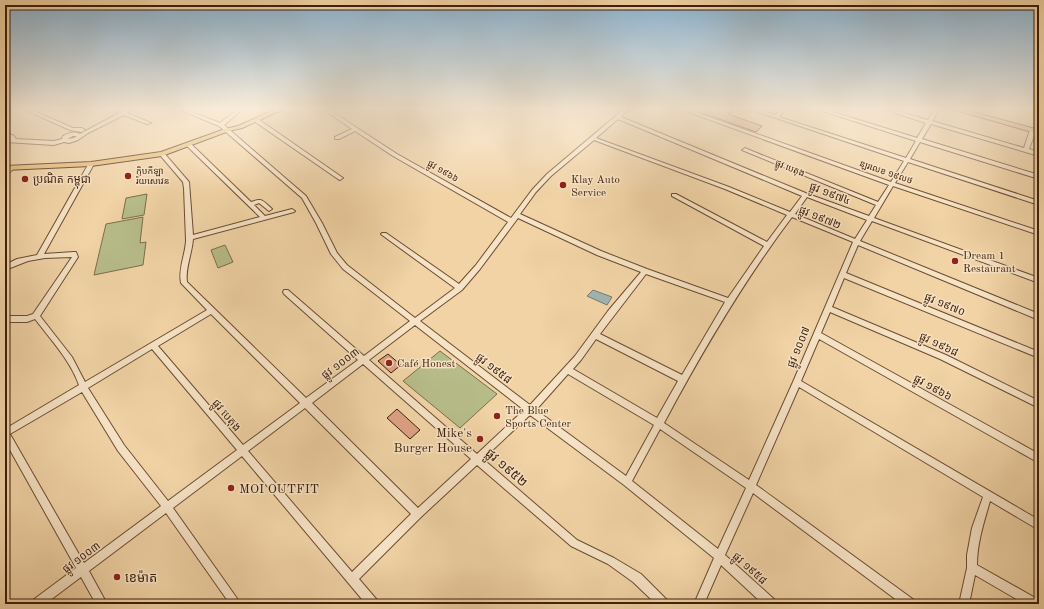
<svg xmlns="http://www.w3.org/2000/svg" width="1044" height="609" font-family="'Old Standard TT','Noto Sans Khmer',serif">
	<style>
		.green { fill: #b7bd89; stroke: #7a6e4a }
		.water { fill: #9fb5b2; stroke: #78796f }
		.building { fill: #dca183; stroke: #3e1f0a }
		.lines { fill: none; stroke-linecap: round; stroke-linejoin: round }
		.minor-casing { stroke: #6b4c31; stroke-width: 2 }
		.major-casing { stroke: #3e1f0a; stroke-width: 2 }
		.minor { fill: #f6e2c5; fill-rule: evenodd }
		.major { fill: #e8ba73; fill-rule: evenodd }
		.poi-dot { fill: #8f2418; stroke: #f6e2c5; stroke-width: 1.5 }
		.labels { text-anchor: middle; stroke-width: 3; stroke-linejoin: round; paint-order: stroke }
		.far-street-label { font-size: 9px; fill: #3e1f0a; stroke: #f6e2c5 }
		.far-poi-label { font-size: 9px; fill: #3e1f0a; stroke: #f6e2c5; text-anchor: start }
		.poi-label { font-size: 11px; fill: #3e1f0a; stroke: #f6e2c5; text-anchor: start }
		.street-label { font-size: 11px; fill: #3e1f0a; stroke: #f6e2c5 }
		.near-poi-label { font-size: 13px; fill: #3e1f0a; stroke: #f6e2c5; text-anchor: start }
		.near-street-label { font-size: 13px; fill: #3e1f0a; stroke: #f6e2c5 }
	</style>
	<rect width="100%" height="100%" fill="#f1d3a6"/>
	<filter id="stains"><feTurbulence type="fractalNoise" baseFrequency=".005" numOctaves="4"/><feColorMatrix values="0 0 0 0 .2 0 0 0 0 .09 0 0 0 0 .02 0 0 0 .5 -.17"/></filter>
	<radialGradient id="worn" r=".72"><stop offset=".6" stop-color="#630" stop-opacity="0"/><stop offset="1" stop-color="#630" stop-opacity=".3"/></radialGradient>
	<path class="green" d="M147,194l-3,21 -22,4 4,-21z
		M143,217l-3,26 6,-1 -3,23 -49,10 12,-51z
		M225,245l8,17 -15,6 -7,-18z
		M440,351l57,43 -37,34 -57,-47z"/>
	<path class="water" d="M593,290l19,7 -5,8 -20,-9z"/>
	<path class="building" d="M707,109h27l-6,5 34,12 -6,6 -54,-19z
		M388,354l13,11 -10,8 -13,-12z
		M397,409l23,21 -10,9 -23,-21z"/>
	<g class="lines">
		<g class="minor-casing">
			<path id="minor" d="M23,109h6l44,19h9l3,2 -3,2 -12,-2z
				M63,109h6l3,2 -2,1z
				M127,109h6l-6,4 24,10 -4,1 -23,-9 -36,18 -10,7 -9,3 -5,-1 -10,3 -49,-3v-4l6,1 -6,-3v-4l9,4 2,3 38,2 8,-2 1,-3c6,-3 11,-5 17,-2l39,-21v-2h4zM73,136h4l-3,2 -7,1z
				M178,109h6l36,14 18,-14h5l-19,16 82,71 16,27 15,30 10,12 68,53 40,-30 -73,-53 -1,-1 1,-1h4l73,51 17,-19 32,-43 -115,-66 -38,-25 -16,8h-4v-2l17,-8 -29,-20h5l69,45 114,64 21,-28 15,-16 77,-65h5l-8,8 187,77 61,22 7,-11 -134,-55 3,-2 2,1 131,53 11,-17 -209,-76h7l204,73 13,-21 -155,-52h7l19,6 5,-6h5l-6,8 127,41 10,-17 -100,-32h7l94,29 9,-15 -43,-14h7l38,11 7,-11h4l-7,12 92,27 6,-18 5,-1 1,1 -7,19 10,3v4l-108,-32 -9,15 117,36v4l-119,-37 -10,17 129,42v4l-131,-43 -13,21 144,48v4l-146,-49 -19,32 165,60v5l-167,-62 -12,20 179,73v6l-181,-75 -12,28 193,79v6l-195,-80 -12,29 114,48 93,46v7l-99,-49 -110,-47 -9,21 218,121v9l-220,-124 -18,42 238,139v10l-49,-29c-6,21 -13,42 -13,64l62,35v4h-14l-50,-29 -6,29h-10l8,-36v-13l5,-27 11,-31 -184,-110 -43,98 158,115 1,4h-13l-149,-111 -28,62 50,45 1,4h-13l-42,-39 -17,39h-10l20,-46 -90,-73 -94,-70 -47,44 94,81 37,18 27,16 26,26 1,4h-12l-23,-22 -25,-18 -37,-18 -94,-81 -56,52 -62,62 18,21 1,4h-12l-124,-148 -69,52 68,96h-11l-64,-91 -77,58 18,33h-11l-15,-27 -36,27h-13l1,-4 43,-32 -71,-127v-12l74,-44c-9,-25 -28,-45 -44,-66l-8,3h-22v-6h22l6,-2 39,-57 -27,1 -17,3 -23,9v-5l12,-6 20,-4 52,-92h4l1,1 -50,90 30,-2h2l2,5 -38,59 32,41 13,25 122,-72 -26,-27c-3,-14 4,-27 5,-42l-2,-53 -1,-6 -23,-27v-2h4l25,29 4,53 67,-18 -73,-71 -1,-1 3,-2 2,1 60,58c11,-4 11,-2 20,6l1,1 -3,2 -10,-8 -5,2 11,11 27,-7 3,2 -1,1 -101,27c-1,15 -8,29 -6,43l119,116 52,-38 -74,-66 -1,-2 1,-2h4l76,66 46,-35 -67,-52 -12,-15 -15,-31 -14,-25 -83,-72zM618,119l184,77 -12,16 -61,-25 -133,-49zM594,140l131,49 62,26 -20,27 -91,-48h-4v2l92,50 -36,52 -81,-29 -46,-18 -81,-37 16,-22 15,-16zM807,197l60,23 -12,19 -60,-25zM792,217l61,25 -60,140 -44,98 -85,-57c38,-71 79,-141 128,-206zM518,218l79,37 44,17 -33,39 -33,45 -45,49 -110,-84 42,-31 18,-21zM646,274l79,28 -43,73 -82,-41zM211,314l89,89 -57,42 -85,-99zM415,325l109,85 -47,44 -108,-94zM596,339l82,42 -21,37 -84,-49 8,-9zM152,349l85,101 -69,51 -44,-56 -36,-57zM363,364l108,95 -53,49 -106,-105zM568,374l86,51 -28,51 -90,-66zM82,392l36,59 43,55 -77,57 -74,-129zM305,408l106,106 -59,58 -104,-121zM660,429l86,59 -28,61 -86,-68z
				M254,119h4l85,59 -3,2 -2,-1 -84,-58z
				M11,166l3,2 -7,7 -2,1v-5z"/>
		</g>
		<g class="major-casing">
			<path id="major" d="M276,109h8l-42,19 -13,3 -67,25 -71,10 -86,4v-4l86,-4 70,-10 64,-23 13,-3z
				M952,109h10l77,21v4z"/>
		</g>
		<use href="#minor" class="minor"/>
		<use href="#major" class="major"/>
	</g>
	<linearGradient id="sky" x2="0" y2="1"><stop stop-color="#8bb4d2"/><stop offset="0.56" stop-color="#f9ebd7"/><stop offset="1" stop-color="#f9ebd7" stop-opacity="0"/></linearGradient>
	<rect width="1044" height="194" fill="url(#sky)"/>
	<g class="poi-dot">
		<circle cx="128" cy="176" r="4"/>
		<circle cx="25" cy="179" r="4"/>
		<circle cx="563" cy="185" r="4"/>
		<circle cx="955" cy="261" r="4"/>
		<circle cx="389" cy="363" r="4"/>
		<circle cx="497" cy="416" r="4"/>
		<circle cx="480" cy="439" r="4"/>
		<circle cx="231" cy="488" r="4"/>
		<circle cx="117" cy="577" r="4"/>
	</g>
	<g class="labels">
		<g class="far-street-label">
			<text transform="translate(790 168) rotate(22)" y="3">ផ្លូវ បេតុង</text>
			<text transform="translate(443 171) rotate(30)" y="3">ផ្លូវ ១៩៦៦</text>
			<text transform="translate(886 172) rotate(19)" y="3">ន្ឡរលេខ ១៩លថ</text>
		</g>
		<g class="far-poi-label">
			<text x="136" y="174">ក្លិបកីឡា<tspan x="136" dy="10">រ៉យសេវេន</tspan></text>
		</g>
		<g class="poi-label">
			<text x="33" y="183">ប្រណិត កម្ពុជា</text>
			<text x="571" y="183">Klay Auto<tspan x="571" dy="13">Service</tspan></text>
			<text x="963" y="259">Dream 1<tspan x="963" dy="13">Restaurant</tspan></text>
			<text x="397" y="367">Café Honest</text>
			<text x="505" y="414">The Blue<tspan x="505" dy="13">Sports Center</tspan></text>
		</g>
		<g class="street-label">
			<text transform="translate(830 193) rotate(21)" y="4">ផ្លូវ ១៩៧៤</text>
			<text transform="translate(820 217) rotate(22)" y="4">ផ្លូវ ១៩៧២</text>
			<text transform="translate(945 304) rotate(22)" y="4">ផ្លូវ ១៩៧០</text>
			<text transform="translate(939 344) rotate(25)" y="4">ផ្លូវ ១៩៦៨</text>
			<text transform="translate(798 347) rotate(-68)" y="4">ផ្លូវ ១០០៧</text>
			<text transform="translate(340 363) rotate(-37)" y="4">ផ្លូវ ១០០៣</text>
			<text transform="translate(494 368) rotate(38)" y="4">ផ្លូវ ១៩៥៨</text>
			<text transform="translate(933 387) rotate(29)" y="4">ផ្លូវ ១៩៦៦</text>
			<text transform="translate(227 415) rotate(50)" y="4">ផ្លូវ បេតុង</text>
			<text transform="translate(81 557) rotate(-37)" y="4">ផ្លូវ ១០០៣</text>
			<text transform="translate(750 568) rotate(42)" y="4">ផ្លូវ ១៩៥៨</text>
		</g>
		<g class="near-poi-label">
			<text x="472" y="437" text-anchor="end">Mike's<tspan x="472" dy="15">Burger House</tspan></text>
			<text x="239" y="493">MOI OUTFIT</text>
			<text x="125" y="582">ខេម៉ាត</text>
		</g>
		<g class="near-street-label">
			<text transform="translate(507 467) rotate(41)" y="5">ផ្លូវ ១៩៥២</text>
		</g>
	</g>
	<rect width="1044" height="609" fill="none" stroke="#f1d3a6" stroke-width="20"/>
	<rect x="6" y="6" width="1032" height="597" fill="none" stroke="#3e1f0a" stroke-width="2"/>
	<rect x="10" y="10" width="1024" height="589" fill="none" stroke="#3e1f0a"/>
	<rect width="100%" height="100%" filter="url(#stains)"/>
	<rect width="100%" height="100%" fill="url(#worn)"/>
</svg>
